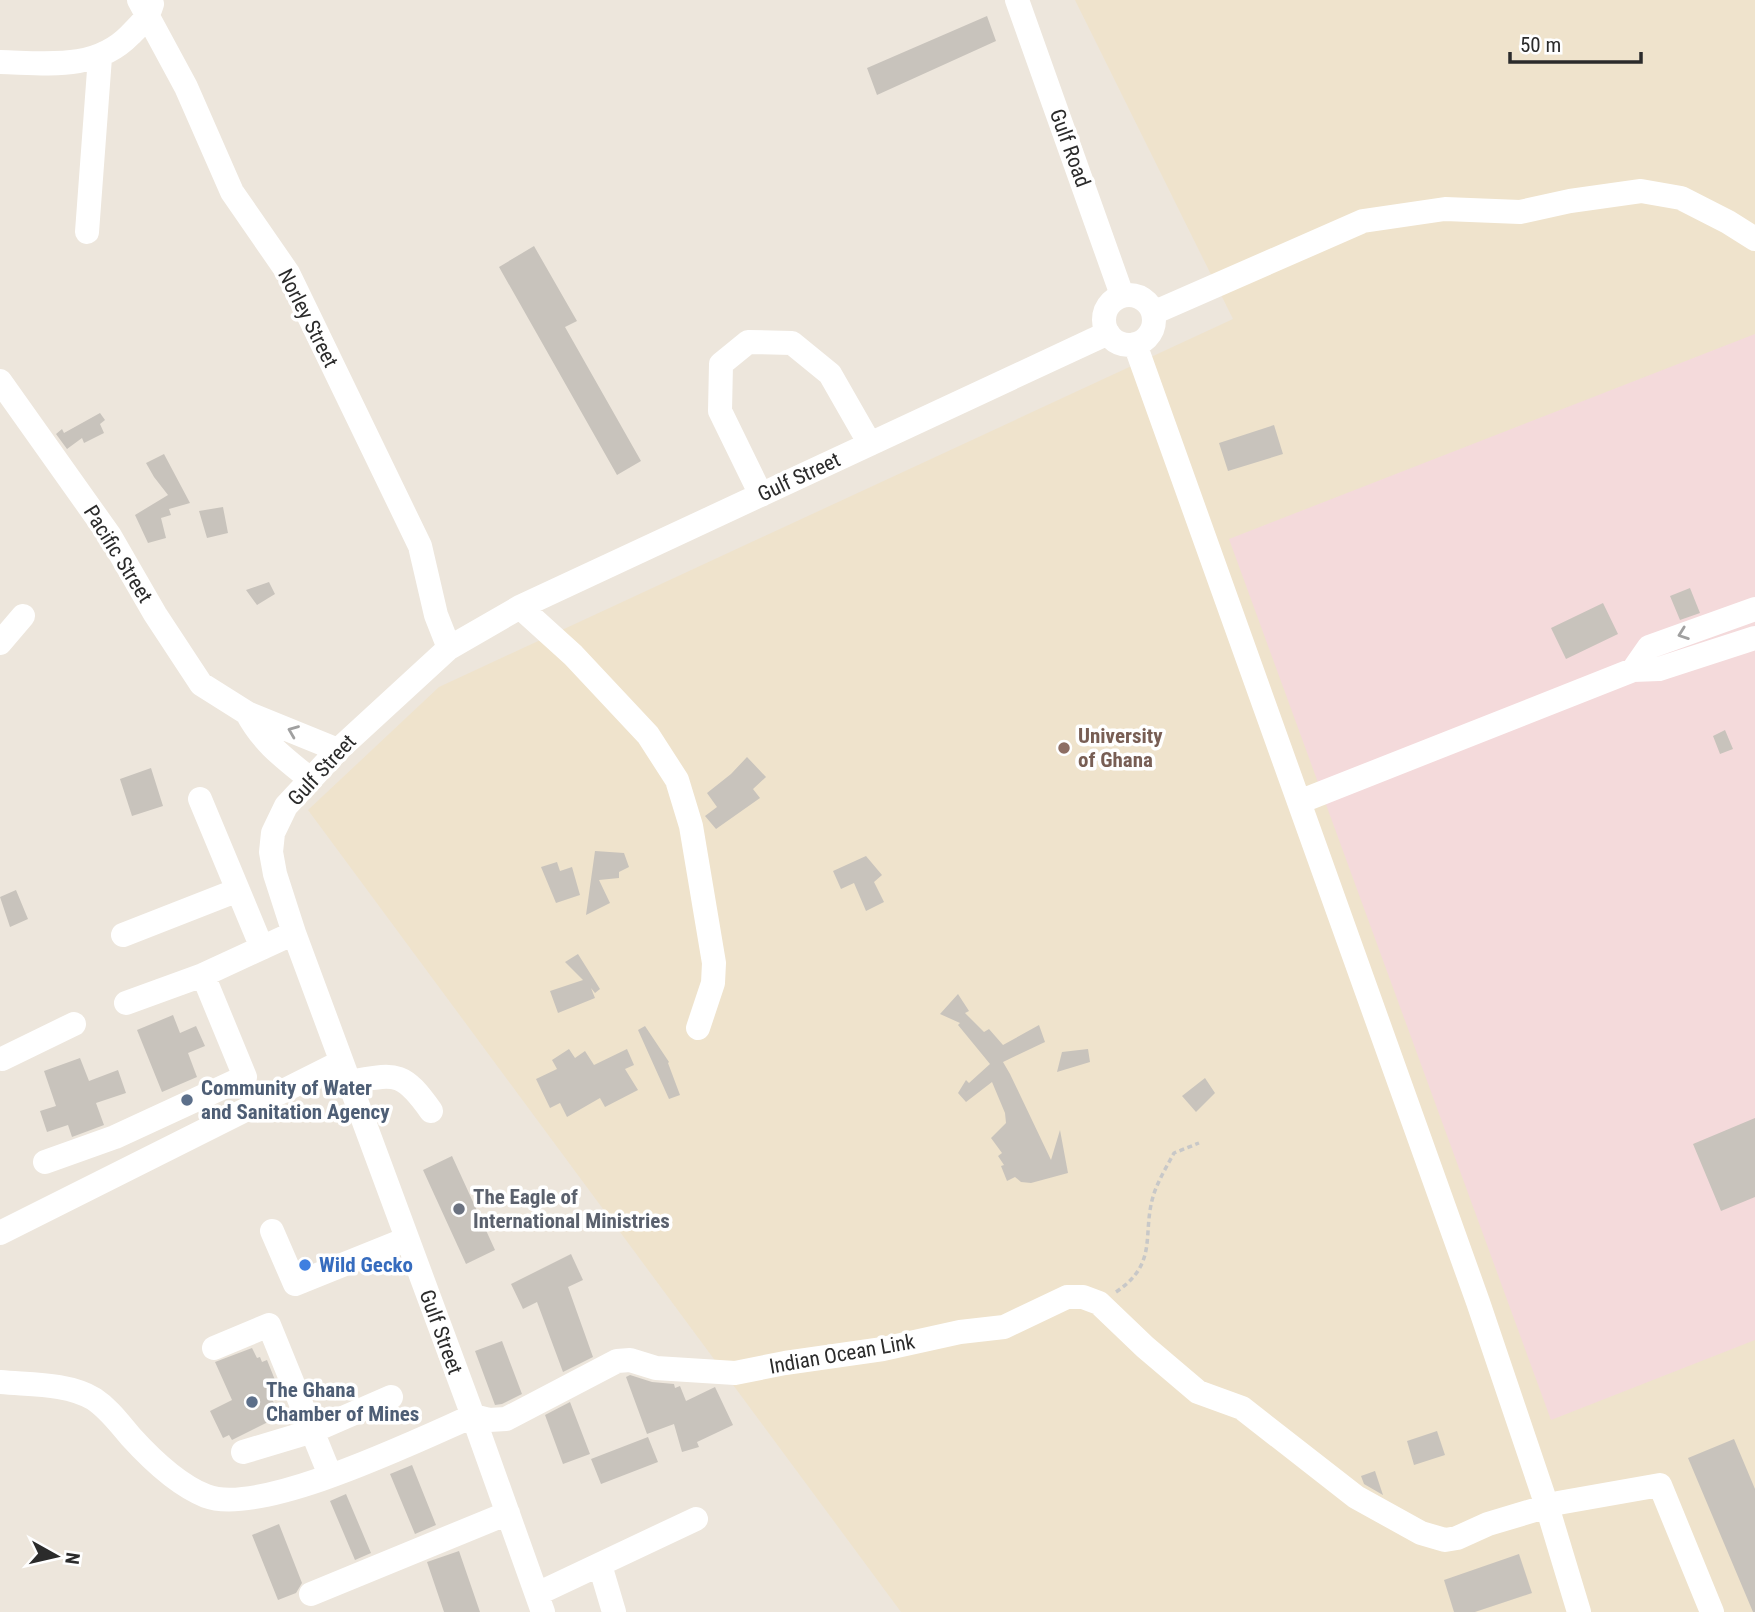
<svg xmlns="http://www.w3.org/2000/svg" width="1755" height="1612" font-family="'Roboto Condensed',sans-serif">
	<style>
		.education { fill: #efe3cc }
		.medical { fill: #f4dadb }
		.building { fill: #c8c3bc }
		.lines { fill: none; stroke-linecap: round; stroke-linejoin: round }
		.path { stroke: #c8c8c8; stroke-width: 3.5; stroke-dasharray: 5 3.5; stroke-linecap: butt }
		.minor { stroke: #fff; stroke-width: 24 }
		.oneway { stroke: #a0a0a0 }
		.education-dot { fill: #8d6e63; stroke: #fff; stroke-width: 2.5 }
		.service-dot { fill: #5c6f8a; stroke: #fff; stroke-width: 2.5 }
		.worship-dot { fill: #6b7280; stroke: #fff; stroke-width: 2.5 }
		.shop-dot { fill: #3f7fe0; stroke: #fff; stroke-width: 2.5 }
		.labels { text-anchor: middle; stroke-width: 7; stroke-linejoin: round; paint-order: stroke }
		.street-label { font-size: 21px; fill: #2b2b2b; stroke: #fff }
		.education-label { font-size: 21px; font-weight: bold; fill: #785e54; stroke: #fff; text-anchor: start }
		.service-label { font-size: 21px; font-weight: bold; fill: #4e5e75; stroke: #fff; text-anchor: start }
		.worship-label { font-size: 21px; font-weight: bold; fill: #5b616d; stroke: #fff; text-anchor: start }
		.shop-label { font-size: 21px; font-weight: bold; fill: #366cbe; stroke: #fff; text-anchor: start }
	</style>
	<rect width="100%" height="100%" fill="#ede6dc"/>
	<path class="education" d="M1075,0h680v1612h-854l-593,-802 131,-123 794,-368z"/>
	<path class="medical" d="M1755,334v1006l-204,80 -322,-881z"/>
	<path class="building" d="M987,16l9,25 -119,54 -10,-27z
		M534,246l43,75 -12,6 76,134 -24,14 -118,-208z
		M100,413l5,7 -5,4 4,9 -20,10 -2,-5 -15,11 -11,-15 6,-5 2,4z
		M1274,425l9,29 -55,17 -9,-28z
		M164,454l26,49 -21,6 2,6 -10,3 5,20 -18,5 -13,-28 33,-20 -14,-18 -8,-14z
		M223,507l5,26 -21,5 -8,-27z
		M269,582l6,12 -18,11 -11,-15z
		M1690,588l10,25 -20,7 -10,-24z
		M1603,603l15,31 -52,25 -15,-31z
		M1725,730l8,19 -13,5 -7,-18z
		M747,757l19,20 -13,12 7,9 -44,31 -11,-13 12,-9 -10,-14 24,-19z
		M151,768l12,38 -31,10 -12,-37z
		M595,851l29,2 5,14 -10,5v6l-20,2 11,23 -24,12z
		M866,856l16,19 -8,7 10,20 -18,9 -12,-28 -13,6 -8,-18z
		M557,862l3,9 12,-4 8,28 -24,8 -15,-36z
		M16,890l12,29 -18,8 -10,-30z
		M578,954l22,35 -5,4 -4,-5 4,10 -37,15 -8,-22 33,-11 -18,-18z
		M958,994l11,17 -4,2 19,19 5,-3 14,16 36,-20 6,17 -42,20 7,12 41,86 9,-30 8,43 -37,10 -10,-1 -6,-5 -8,4 -6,-15 3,-1 -6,-9 4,-3 -11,-15 15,-15 -1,-10 -13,-31 -26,20 -8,-9 8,-13 3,3 21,-19 -32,-39 2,-2 -20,-9z
		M173,1015l7,18 16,-7 9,20 -17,7 9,24 -35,15 -25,-62z
		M645,1026l24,36 -1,1 12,32 -11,4 -31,-69z
		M569,1049l6,9 10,-7 9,14 33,-16 7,16 -9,4 13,21 -33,17 -5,-9 -33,19 -7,-14 -10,5 -14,-29 21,-10 -5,-9z
		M1088,1049l2,13 -33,10 5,-20z
		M80,1058l9,23 29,-11 8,23 -30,10 8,22 -32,12 -4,-12 -21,7 -7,-21 16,-5 -12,-35z
		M1205,1078l10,15 -19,19 -14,-16z
		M1755,1118v79l-34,14 -28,-67z
		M452,1156l43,94 -29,14 -43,-94z
		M571,1254l12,26 -15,7 25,70 -30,15 -26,-70 -14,7 -12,-25z
		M502,1341l20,53 -20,10 -7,1 -20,-54z
		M252,1348l5,10 3,-1 2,5 5,-2 14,35 -9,4 8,17 -48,24 -3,-5 -6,3 -13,-27 22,-11 -17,-38z
		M630,1375l22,7 22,2 1,4 5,-2 6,15 29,-14 18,38 -36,17 2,5 -17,5 -8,-28 -27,10 -21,-57z
		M570,1402l20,52 -27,10 -18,-49z
		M1437,1431l8,24 -31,10 -7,-24z
		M648,1437l10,25 -57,22 -10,-25z
		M1734,1439l21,50v123h-2l-65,-154z
		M412,1465l24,60 -21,9 -25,-60z
		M1375,1471l8,24 -19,-11 -3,-8z
		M346,1494l25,59 -16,7 -25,-59z
		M279,1524l23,59 -6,10 -18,7 -26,-65z
		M459,1551l21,61h-36l-17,-50z
		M1519,1554l13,39 -57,19h-21l-10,-32z"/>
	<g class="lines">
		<path class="path" d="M1116,1292c46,-31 23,-61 40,-104 5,-12 12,-24 18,-35l25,-10"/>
		<path class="minor" d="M139,0l47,87 46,105 56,81 132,273 16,69 13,33
			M1017,0l105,295
			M0,62c46,1 95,9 130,-27 10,-10 18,-17 22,-31
			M87,232l13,-175
			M1104 320a25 25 0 1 1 50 0a25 25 0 1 1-50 0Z
			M1153,313l210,-92 82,-12 75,3 50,-11 71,-10 40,7 47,24 27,17
			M1135,344l343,958 69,204 32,106
			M0,381l110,155 45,78 46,70 46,29 91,37
			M761,495l-41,-84 1,-47 27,-22 44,1 38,31 40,70
			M520,607l53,48 75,80 29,45 14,46 23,137 -1,20 -15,45
			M0,643l23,-27
			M1633,670l16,-23 106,-38
			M247,713c16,30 37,45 63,66
			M200,799l62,149
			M1299,802l334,-132 26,-1 96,-31
			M123,935l115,-45
			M126,1003l77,-28
			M2,1059l72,-35
			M349,1082c47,-8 53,-12 82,29
			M45,1162l70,-25 130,-60 -42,-102 91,-42
			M272,1231l23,53 112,-45
			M0,1233l341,-171
			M214,1348l55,-23 61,150
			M0,1382c30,3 67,1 94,17 15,10 25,24 37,38 20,22 47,48 75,59 54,21 212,-56 267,-80l16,4 17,-1 111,-58 13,-1 26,8 79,5 50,-10 98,-14 77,-17 44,-5 63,-30h16l16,6 46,44 53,45 44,16 114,89 65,36 24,7 12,-2 31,-14 70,-21 102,-18 52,127
			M243,1452l70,-21 78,-34
			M600,1565l14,47
			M311,1594l197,-81
			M537,1594l159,-75
			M543,1612l-70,-196 -179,-483 -19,-59 -4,-22 2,-19 13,-27 52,-56 111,-102 71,-41 588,-274"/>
	</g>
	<defs><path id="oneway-chevron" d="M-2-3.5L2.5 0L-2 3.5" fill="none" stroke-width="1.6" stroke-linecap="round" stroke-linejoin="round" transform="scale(1.75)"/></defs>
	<g class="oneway">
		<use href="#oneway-chevron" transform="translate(1683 634) rotate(160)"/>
		<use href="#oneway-chevron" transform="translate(293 731) rotate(-158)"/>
	</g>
	<circle class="education-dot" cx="1064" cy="748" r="7"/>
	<g class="service-dot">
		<circle cx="187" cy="1100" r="7"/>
		<circle cx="252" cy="1402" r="7"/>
	</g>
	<circle class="worship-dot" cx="459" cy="1209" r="7"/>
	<circle class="shop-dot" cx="305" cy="1265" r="7"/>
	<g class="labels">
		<g class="street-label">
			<text transform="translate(1070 148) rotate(70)" y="7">Gulf Road</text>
			<text transform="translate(308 318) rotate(63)" y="7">Norley Street</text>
			<text transform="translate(799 477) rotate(-25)" y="7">Gulf Street</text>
			<text transform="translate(118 554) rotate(58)" y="7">Pacific Street</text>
			<text transform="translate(322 770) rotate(-47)" y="7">Gulf Street</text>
			<text transform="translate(441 1332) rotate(70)" y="7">Gulf Street</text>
			<text transform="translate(842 1354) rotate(-10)" y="7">Indian Ocean Link</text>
		</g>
		<g class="education-label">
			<text x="1078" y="743">University<tspan x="1078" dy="24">of Ghana</tspan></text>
		</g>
		<g class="service-label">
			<text x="201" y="1095">Community of Water<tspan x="201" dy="24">and Sanitation Agency</tspan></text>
			<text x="266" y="1397">The Ghana<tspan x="266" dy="24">Chamber of Mines</tspan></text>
		</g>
		<g class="worship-label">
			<text x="473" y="1204">The Eagle of<tspan x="473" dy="24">International Ministries</tspan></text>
		</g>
		<g class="shop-label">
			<text x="319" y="1272">Wild Gecko</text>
		</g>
	</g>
	<g transform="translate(56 1556) rotate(98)" stroke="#ffffff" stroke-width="5" paint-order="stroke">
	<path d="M0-5L12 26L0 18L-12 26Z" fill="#2b2b2b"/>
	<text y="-10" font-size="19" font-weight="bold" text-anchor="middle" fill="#2b2b2b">N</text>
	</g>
	<path d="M1510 52v10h131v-10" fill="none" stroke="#2b2b2b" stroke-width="3.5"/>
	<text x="1520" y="52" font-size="21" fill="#2b2b2b" stroke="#ffffff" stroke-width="5" paint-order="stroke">50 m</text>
</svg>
